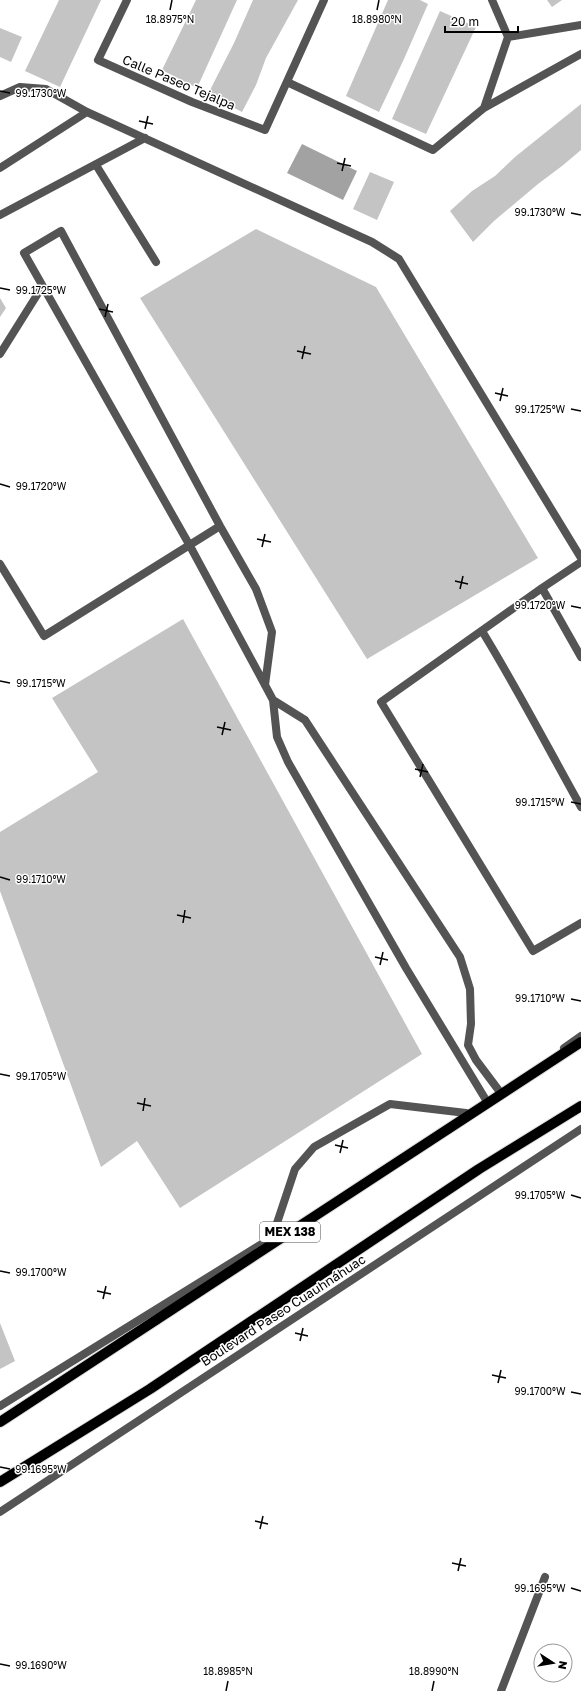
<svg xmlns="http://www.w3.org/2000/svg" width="581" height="1691" font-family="'Golos Text',sans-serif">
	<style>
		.water { fill: #a2a2a2 }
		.building { fill: #c4c4c4 }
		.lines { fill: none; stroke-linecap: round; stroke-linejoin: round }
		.primary-casing { stroke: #dbdbdb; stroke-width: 12 }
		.service { stroke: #545454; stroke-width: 8 }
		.minor { stroke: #545454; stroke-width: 8 }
		.tertiary { stroke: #545454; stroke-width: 8 }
		.primary { stroke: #000; stroke-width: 10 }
		.ticks { fill: none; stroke: #000; stroke-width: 1.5 }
		.labels { text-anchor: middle; stroke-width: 3; stroke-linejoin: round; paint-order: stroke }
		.shield { fill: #fff; stroke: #4c4c4c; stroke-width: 1 }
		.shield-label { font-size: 12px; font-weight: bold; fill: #000 }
		.street-label { font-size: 13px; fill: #000; stroke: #fff }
		.ticks-label { font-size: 10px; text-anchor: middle; fill: #000; stroke: #fff; stroke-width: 3; stroke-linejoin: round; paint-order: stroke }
	</style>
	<rect width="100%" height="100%" fill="#fff"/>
	<path class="water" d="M302,144l55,27 -14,29 -56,-27z"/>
	<path class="building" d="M59,0h42l-41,87 -35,-16z
		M196,0h41l-40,88 -35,-18z
		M253,0h45l-32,58 -10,27 -14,27 -34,-18 26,-51z
		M388,0h32l8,4 -24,55 -25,53 -33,-16z
		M547,0h15l-10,7z
		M440,11l36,16 -50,107 -34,-15z
		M0,28l22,9 -11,25 -11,-5z
		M581,104v46l-19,16 -24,18 -44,37 -21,21 -23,-31 22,-20 23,-15 20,-19z
		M370,172l24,10 -17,38 -24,-11z
		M256,229l120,58 162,271 -171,101 -227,-361z
		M0,298l6,10 -6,9z
		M183,619l239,435 -242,154 -43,-67 -36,26 -101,-276v-59l98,-60 -46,-74z
		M0,1323l15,38 -15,8z"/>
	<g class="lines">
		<g class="primary-casing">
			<path id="primary" d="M0,1422l581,-380
				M0,1482l150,-93 329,-220 102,-63"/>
		</g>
		<path class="service" d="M0,96l20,-9 26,2 41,23 285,130 27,17 182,299
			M96,165l60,97
			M0,168l87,-56
			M0,215l145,-77
			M0,354l42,-67
			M581,562l-39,26 39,69
			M0,564l44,72 176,-110
			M542,588l-161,114 152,249 48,-28
			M482,631c35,57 66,117 99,176
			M265,685l7,-53 -16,-43 -36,-63 -159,-295 -37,22 166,293 75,139 8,15 4,37 11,25 118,206 80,132
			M273,700l32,20 155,237 10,32 1,35 -3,21 8,15 24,32
			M272,1238l23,-69 19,-22 76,-43 76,9"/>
		<path class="minor" d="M127,0l-29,60 94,42 73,28 59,-130
			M508,37l73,-12
			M287,82l146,68 51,-42 97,-54
			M484,108l24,-71 -16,-37
			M501,1691l44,-114"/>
		<path class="tertiary" d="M564,1048l17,-12
			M0,1406l281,-174
			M0,1512l581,-383"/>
		<use href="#primary" class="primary"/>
	</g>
	<path class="ticks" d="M170,10l2,-10M377,10l2,-10M0,91l10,2M139,121l14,3M145,129l3,-13M337,163l14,3M342,171l3,-13M571,213l10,2M0,288l10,2M99,309l14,3M105,317l3,-13M297,351l14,3M302,359l3,-13M495,393l13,3M500,401l3,-13M571,409l10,2M0,484l10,3M257,539l14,3M262,547l3,-13M455,581l13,3M460,589l3,-13M571,606l10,2M0,681l10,2M217,727l14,3M222,735l3,-13M415,769l13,3M420,777l3,-13M571,802l10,2M0,877l10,3M177,915l14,3M183,923l2,-13M375,957l13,3M380,965l3,-13M571,999l10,2M0,1074l10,2M137,1103l14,3M143,1111l2,-13M335,1145l13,3M340,1153l3,-13M571,1195l10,3M0,1271l10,2M97,1291l14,3M103,1299l3,-13M295,1333l13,3M300,1341l3,-13M492,1375l14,3M498,1383l3,-13M571,1392l10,2M0,1467l10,2M255,1521l13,3M260,1529l3,-13M452,1563l14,3M458,1571l3,-13M571,1588l10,3M0,1664l10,2M226,1691l2,-10M432,1691l2,-10"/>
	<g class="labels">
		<rect class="shield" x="260" y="1222" width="60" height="20" rx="3"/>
		<g class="shield-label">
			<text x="290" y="1236">MEX 138</text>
		</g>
		<g class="street-label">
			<text transform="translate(179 82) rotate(23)" y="5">Calle Paseo Tejalpa</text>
			<text transform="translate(283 1310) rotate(-33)" y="5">Boulevard Paseo Cuauhnáhuac</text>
		</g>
	</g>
	<g class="ticks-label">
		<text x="170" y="23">18.8975°N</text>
		<text x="377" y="23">18.8980°N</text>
		<text x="41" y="97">99.1730°W</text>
		<text x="540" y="216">99.1730°W</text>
		<text x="41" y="294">99.1725°W</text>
		<text x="540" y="413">99.1725°W</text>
		<text x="41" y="490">99.1720°W</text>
		<text x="540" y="609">99.1720°W</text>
		<text x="41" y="687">99.1715°W</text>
		<text x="540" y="806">99.1715°W</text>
		<text x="41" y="883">99.1710°W</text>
		<text x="540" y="1002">99.1710°W</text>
		<text x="41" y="1080">99.1705°W</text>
		<text x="540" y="1199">99.1705°W</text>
		<text x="41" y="1276">99.1700°W</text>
		<text x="540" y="1395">99.1700°W</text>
		<text x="41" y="1473">99.1695°W</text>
		<text x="540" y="1592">99.1695°W</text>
		<text x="41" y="1669">99.1690°W</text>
		<text x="228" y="1675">18.8985°N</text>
		<text x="434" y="1675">18.8990°N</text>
	</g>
	<g transform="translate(553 1663) rotate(102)"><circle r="19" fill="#ffffff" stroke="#999999"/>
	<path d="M0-3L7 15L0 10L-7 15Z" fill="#000000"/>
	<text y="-6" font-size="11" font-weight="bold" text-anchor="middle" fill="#000000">N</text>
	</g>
	<path d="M445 26v6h73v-6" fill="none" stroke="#000000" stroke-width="2"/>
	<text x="451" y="26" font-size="12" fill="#000000" stroke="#ffffff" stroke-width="3" paint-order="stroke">20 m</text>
</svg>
